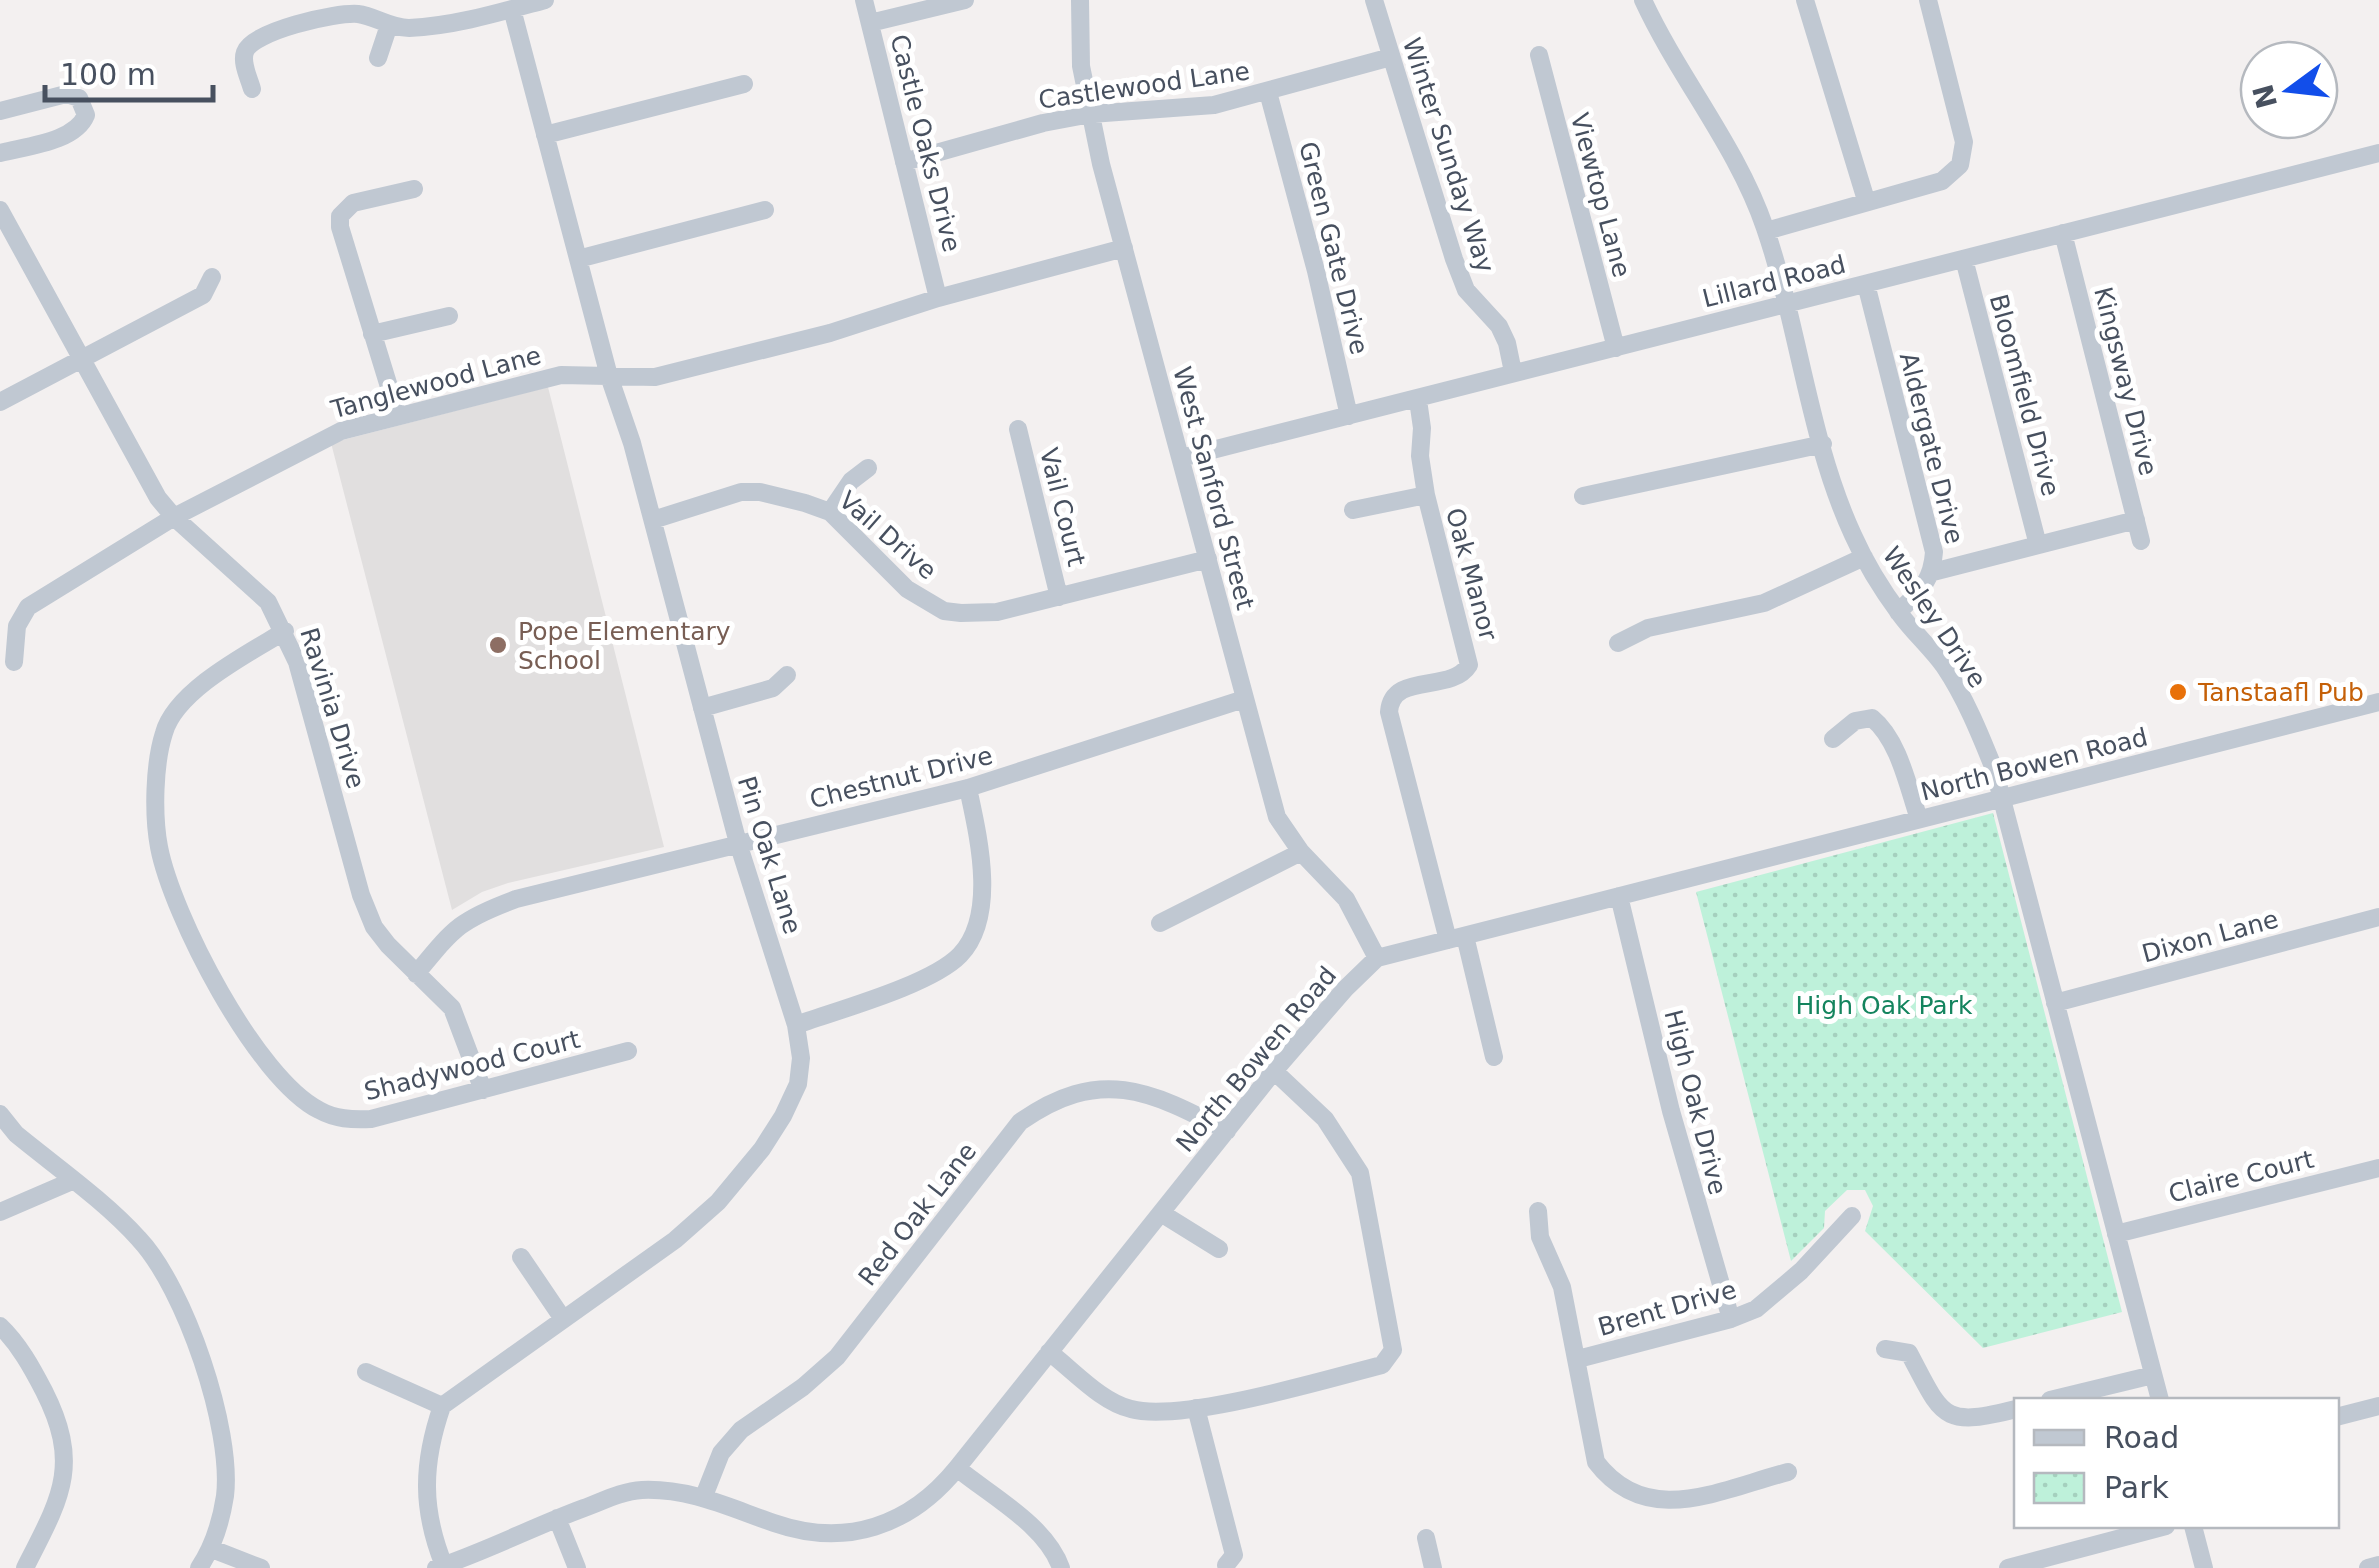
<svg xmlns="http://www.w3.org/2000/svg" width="2379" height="1568" font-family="'DejaVu Sans',sans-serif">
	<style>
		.education { fill: #e1dfdf }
		.park { fill: url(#park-dots) }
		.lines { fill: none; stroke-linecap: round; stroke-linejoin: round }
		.minor { stroke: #c0c8d2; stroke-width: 18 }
		.education-dot { fill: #8d6e63; stroke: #fff; stroke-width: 4 }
		.food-dot { fill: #e8710a; stroke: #fff; stroke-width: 4 }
		.labels { text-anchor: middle; stroke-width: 10; stroke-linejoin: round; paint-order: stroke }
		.street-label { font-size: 25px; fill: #47505f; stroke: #fff }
		.education-label { font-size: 25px; fill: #785e54; stroke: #fff; text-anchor: start }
		.food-label { font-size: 25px; fill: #c56008; stroke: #fff; text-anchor: start }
		.park-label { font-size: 25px; fill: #14845e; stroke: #fff }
	</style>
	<defs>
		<pattern id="park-dots" width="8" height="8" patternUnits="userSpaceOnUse" patternTransform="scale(2.5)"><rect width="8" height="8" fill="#bef1da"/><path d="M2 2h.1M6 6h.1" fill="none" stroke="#a5d0be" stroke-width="1.8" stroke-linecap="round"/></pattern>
	</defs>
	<rect width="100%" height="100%" fill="#f3f0f0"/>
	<path class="education" d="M548,387l116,460 -156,36 -26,9 -30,18 -121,-467z"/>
	<path class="park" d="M1993,813l129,499 -139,36 -118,-117 8,-25 -8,-16h-18l-22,21 -1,17 -33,33 -95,-369z"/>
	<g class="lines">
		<path class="minor" d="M864,0l74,298
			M1080,0l1,66 20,98 176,653 24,35 45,47 31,59
			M1374,0l80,259 12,31 33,36 8,17 6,29
			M1643,0c36,78 94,146 122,228 34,99 44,212 88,307 12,27 29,55 47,79 13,18 31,34 44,52 21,31 36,68 50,103l166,631
			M1805,0l61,200
			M870,23l95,-23
			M1539,55l77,293
			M378,58l11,-33
			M252,89c-3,-11 -11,-26 -7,-37 7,-21 91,-40 113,-38 17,2 32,14 51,14 46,-2 92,-16 136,-28
			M1268,92l48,179 33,145
			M0,111l66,-17 13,4 7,17c-11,27 -59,31 -86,38
			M545,135l199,-51
			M904,162l139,-39 48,-9 123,-9 177,-48
			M0,210l158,288 16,19 94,85 29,60 64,233 13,32 14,18 64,63 31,82
			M1766,231l176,-50 18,-16 4,-23 -36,-142
			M2063,233l78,308
			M578,259l187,-49
			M1964,259l74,286
			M1866,284l68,268c-2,30 -15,40 -36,60
			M372,334l77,-18
			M1418,400l4,28 -2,28 6,39 43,170c-18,29 -77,6 -80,47l59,228
			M0,402l203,-107 9,-18
			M398,416l-58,-189v-11l13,-13 61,-14
			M1018,429l41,168
			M1181,458l1198,-305
			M1583,496l240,-52
			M1353,510l73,-15
			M830,512l21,-31 17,-13
			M653,520l88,-28h19l45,11 25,9 77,77 37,22 17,2 36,-1 211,-53
			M1933,572l203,-52
			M285,631c-36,22 -109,59 -121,102 -10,31 -11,82 -5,114 13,68 97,231 160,263 16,9 33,10 52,9l257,-68
			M1618,643l30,-15 116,-25 100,-46
			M14,662l3,-36 11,-19 146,-90 167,-86 220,-56 94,2 175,-44 108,-35 186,-50
			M702,708l71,-20 14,-13
			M1833,739l22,-18 17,-3c27,22 36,69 47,101
			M1619,896l52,215 60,208
			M1160,923l141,-71
			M1465,936l29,121
			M416,974c38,-46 43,-54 100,-75l452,-111 276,-89
			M2055,1003l324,-86
			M796,1025c42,-15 135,-40 164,-70 38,-40 18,-120 8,-167
			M0,1114l16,20c39,32 90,68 123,105 46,49 94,190 86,257 -4,26 -12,51 -26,72
			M1538,1211l2,26 22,50 34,175c51,67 123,28 192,10
			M0,1212l72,-31
			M1161,1213l58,36
			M2116,1234l263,-66
			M521,1257l42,62
			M0,1326c19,18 32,42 44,65 38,75 16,108 -19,177
			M1885,1349l24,4c34,64 32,75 107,56
			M1049,1352c24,18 52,50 82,57 50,14 196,-30 251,-44l11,-15 -33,-177 -35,-54 -51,-48
			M1578,1359l153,-40 25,-10 45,-38 51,-55
			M366,1372l76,34
			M2050,1400l103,-25
			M1196,1408l38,147 -8,10
			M2336,1417l43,-11
			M957,1468c34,28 89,57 104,100
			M704,1496l17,-43 20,-23 62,-43 34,-30 183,-235c79,-56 130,-32 207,9
			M557,1518l20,50
			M2193,1526l11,42
			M1426,1538l7,30
			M212,1549l49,19
			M436,1568c51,-17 99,-42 148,-60 19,-7 38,-17 58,-18 48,-2 88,18 132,33 72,25 136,3 183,-55l317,-397 71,-82 32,-31 1002,-256
			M445,1568c-24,-58 -23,-104 -3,-162l233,-166 43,-38 44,-53 21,-33 15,-32 3,-26 -5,-33 -58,-182 -106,-400 -23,-67 -97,-367
			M2008,1568l158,-42
			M2368,1568l11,-3"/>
	</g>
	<circle class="education-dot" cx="498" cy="645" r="10"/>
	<circle class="food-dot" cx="2178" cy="692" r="10"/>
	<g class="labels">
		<g class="street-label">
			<text transform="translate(1144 85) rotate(-8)" y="9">Castlewood Lane</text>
			<text transform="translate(926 143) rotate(76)" y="9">Castle Oaks Drive</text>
			<text transform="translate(1449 155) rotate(72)" y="9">Winter Sunday Way</text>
			<text transform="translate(1601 195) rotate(75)" y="9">Viewtop Lane</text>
			<text transform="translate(1334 248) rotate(76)" y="9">Green Gate Drive</text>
			<text transform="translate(1774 281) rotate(-14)" y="9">Lillard Road</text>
			<text transform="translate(2126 381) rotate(76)" y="9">Kingsway Drive</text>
			<text transform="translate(436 382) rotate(-15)" y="9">Tanglewood Lane</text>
			<text transform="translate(2025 395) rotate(75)" y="9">Bloomfield Drive</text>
			<text transform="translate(1932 448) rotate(76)" y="9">Aldergate Drive</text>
			<text transform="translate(1214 488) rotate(75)" y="9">West Sanford Street</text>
			<text transform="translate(1063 507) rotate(76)" y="9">Vail Court</text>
			<text transform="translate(888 535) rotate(41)" y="9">Vail Drive</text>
			<text transform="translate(1472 574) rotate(75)" y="9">Oak Manor</text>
			<text transform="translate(1935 617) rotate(56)" y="9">Wesley Drive</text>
			<text transform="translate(333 708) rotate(73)" y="9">Ravinia Drive</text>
			<text transform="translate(2034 764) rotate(-14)" y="9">North Bowen Road</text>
			<text transform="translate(901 777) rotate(-14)" y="9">Chestnut Drive</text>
			<text transform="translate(770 855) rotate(73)" y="9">Pin Oak Lane</text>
			<text transform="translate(2210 936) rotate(-15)" y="9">Dixon Lane</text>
			<text transform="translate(1256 1059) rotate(-50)" y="9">North Bowen Road</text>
			<text transform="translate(472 1065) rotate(-14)" y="9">Shadywood Court</text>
			<text transform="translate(1696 1102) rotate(76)" y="9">High Oak Drive</text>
			<text transform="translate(2241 1176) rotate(-14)" y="9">Claire Court</text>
			<text transform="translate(917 1214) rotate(-52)" y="9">Red Oak Lane</text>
			<text transform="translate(1667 1308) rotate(-16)" y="9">Brent Drive</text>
		</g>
		<g class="education-label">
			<text x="518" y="640">Pope Elementary<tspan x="518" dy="29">School</tspan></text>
		</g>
		<g class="food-label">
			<text x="2198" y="701">Tanstaafl Pub</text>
		</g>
		<g class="park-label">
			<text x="1884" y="1014">High Oak Park</text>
		</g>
	</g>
	<rect x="2014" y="1398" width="325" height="130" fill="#ffffff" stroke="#b5b9bf" stroke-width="2.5"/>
	<rect x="2034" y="1430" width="50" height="15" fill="#c0c8d2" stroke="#b5b9bf" stroke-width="2.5"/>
	<text x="2104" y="1448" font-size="30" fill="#47505f">Road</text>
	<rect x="2034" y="1473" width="50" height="30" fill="url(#park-dots)" stroke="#b5b9bf" stroke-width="2.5"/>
	<text x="2104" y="1498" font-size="30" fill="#47505f">Park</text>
	<g transform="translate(2289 90) rotate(255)"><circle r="48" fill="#ffffff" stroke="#b5b9bf" stroke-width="2.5"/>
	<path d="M0-8L18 38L0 25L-18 38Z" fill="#124eea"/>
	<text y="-15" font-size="28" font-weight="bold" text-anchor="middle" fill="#47505f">N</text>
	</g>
	<path d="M45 85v15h168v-15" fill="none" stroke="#47505f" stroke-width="5"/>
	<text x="60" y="85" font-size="30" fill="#47505f" stroke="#ffffff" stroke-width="8" paint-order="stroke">100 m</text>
</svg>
